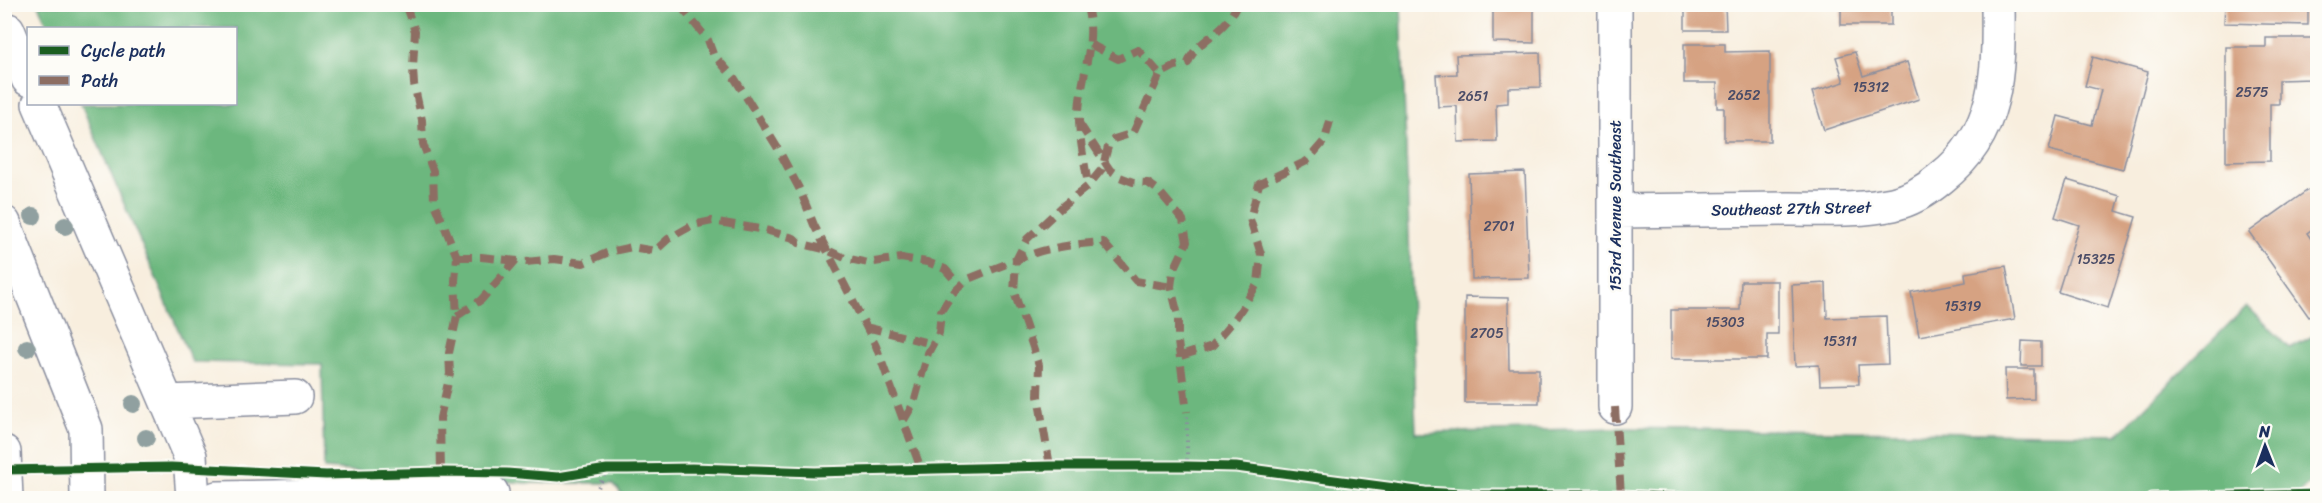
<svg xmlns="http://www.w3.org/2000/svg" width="2322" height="503" font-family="Sriracha,sans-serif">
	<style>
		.forest { fill: #6cb77e; stroke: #44736e; stroke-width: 1.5 }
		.building { fill: #d6a282 }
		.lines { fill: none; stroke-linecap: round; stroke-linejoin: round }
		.minor-casing { stroke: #8a8e9e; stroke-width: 36 }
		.path { stroke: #8a8e9e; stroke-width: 4; stroke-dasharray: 1.5 4.5; stroke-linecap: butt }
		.minor { stroke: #fff; stroke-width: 33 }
		.quiet { stroke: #8d6e63; stroke-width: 8; stroke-dasharray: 15 8; stroke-linecap: butt }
		.cycleway-casing { stroke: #fdfcf7; stroke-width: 13 }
		.cycleway { stroke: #1b5e20; stroke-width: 9 }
		.tree { fill: #90a0a0 }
		.labels { text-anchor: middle; stroke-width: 5; stroke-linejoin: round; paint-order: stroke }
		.number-label { font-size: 14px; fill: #4a4c67 }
		.street-label { font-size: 16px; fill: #1b2f5e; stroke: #fdfcf7 }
	</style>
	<rect width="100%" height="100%" fill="#fdfcf7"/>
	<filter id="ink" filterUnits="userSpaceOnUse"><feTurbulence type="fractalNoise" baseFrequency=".0167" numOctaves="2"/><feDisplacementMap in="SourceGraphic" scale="12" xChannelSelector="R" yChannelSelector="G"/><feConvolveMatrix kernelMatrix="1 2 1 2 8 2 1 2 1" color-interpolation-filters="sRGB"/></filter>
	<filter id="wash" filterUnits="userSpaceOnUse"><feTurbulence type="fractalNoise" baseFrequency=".008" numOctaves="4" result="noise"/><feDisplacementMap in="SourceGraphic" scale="24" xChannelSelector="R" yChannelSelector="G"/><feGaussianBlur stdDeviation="1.35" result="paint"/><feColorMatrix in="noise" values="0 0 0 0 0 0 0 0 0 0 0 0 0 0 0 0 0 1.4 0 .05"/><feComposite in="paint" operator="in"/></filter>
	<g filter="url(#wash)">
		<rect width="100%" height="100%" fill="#f8eede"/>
		<path class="forest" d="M38,5h1363l15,428 202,-5 499,7 130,-129 43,42 27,-14v143l-24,21h-1668l-12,-15h-86l-203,-14 -2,-105 -130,-2 -111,-258h155v-76h-187z"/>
		<g id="blocks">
			<path class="building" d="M1493,4h41v39l-41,-1z
				M1685,4h40l1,26h-41z
				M1841,4h50v21h-50z
				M2225,4h83v21l-84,-2z
				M2266,38h46v41l-33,1v24h-9v57l-44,1v-115h40z
				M1684,44h41v8l45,-1v90h-46v-33h-7v-25h-33z
				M1855,52l8,24 44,-14 12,37 -95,31 -12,-38 32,-10 -8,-25z
				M1540,53l1,34 -33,1v15l-12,1 1,37 -39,1 -1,-36 -19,1 -2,-32 21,-1 -1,-19z
				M2093,57l55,15 -25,97 -74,-19 9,-34 34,9 9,-35 -16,-4z
				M1525,172l4,106 -57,1 -3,-105z
				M2067,180l53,16 -4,15 20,6 -28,91 -50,-16 21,-67 -24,-8z
				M2308,190l10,14v21l-11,8 11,16v62l-9,6 -60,-85z
				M2006,266l9,53 -96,17 -8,-44 55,-10 -1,-9z
				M1741,281h37v53h-11v25h-96v-49h69z
				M1826,283l1,35 59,-2 2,48 -30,1 1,19 -39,1 -1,-20 -24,1 -3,-81z
				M1465,297l43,1 1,71h30v34h-74z
				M2022,341l19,1v24h-20z
				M2005,369h29v30l-28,1z"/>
		</g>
	</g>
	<g filter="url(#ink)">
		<use href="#blocks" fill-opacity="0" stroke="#8a8e9e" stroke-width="1.5"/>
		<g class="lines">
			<g class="minor-casing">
				<path id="minor" d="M1615,4v403
					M4,31l4,-1 20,49
					M39,104l151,352 3,42
					M1615,211c58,-1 116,-1 174,-2 35,0 70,2 104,-5 18,-4 35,-15 48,-26 58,-45 58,-106 57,-174
					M4,223l82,206 1,69
					M167,402l128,-5
					M4,452l2,46
					M217,498l275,-5"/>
			</g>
			<path class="path" d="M1187,466v-54
				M593,498l14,-29"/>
			<use href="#minor" class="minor"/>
			<path class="quiet" d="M405,4l10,27 -2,37 1,16 8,36 1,24 10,27 1,30 23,56 -2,24 2,35 -8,37 1,21 -10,44 1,54
				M679,4l29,36 5,14 22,25 42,68 23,43 14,35 62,121 45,123
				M1086,4c12,35 -5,71 -7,107 -1,25 6,50 9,75
				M1090,44l28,15 20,-9 22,24
				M1079,123l31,47 10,7 13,5 15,1 10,7 25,30 4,22 -14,30 -2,15 7,28v27l9,70
				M457,257h24l45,5 28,-3 29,4 26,-11 23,-5 23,4 13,-12 25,-14 19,-4 53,9 29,8 5,5 28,7 18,8 23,5 33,-5 26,4 18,7 15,17
				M457,316l24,-16 35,-40
				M866,327l66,17
				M1181,356l31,-10 23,-27 23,-36 3,-29 -11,-35 9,-35 48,-23 18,-21 5,-19
				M1615,407l6,88
				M904,420l10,-17 14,-50 11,-20 2,-22 11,-17 16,-15 48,-19 11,-21 37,-34 24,-19 14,-17 6,-22 6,-8 19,-6 27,-59 15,-8 13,-3c8,-24 38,-29 49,-59
				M1050,466l-12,-70 1,-31 -25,-73 2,-32c28,-12 56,-16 87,-18l33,39 35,6"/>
			<g class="cycleway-casing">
				<path id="cycleway" d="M4,470l167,-3 155,8 115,-3 66,1 51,4 49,-8h21l64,-1 123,4 235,-6h137l49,1 189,25 55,3h141l70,3
					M2151,498l167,-4"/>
			</g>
			<use href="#cycleway" class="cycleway"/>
		</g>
		<g class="tree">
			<circle cx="33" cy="216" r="9"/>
			<circle cx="65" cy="226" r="9"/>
			<circle cx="27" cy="348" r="9"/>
			<circle cx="133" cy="404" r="9"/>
			<circle cx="146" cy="438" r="9"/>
		</g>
	</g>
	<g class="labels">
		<g class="number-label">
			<text x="1871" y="92">15312</text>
			<text x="2252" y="97">2575</text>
			<text x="1744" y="100">2652</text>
			<text x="1473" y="101">2651</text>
			<text x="1499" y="231">2701</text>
			<text x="2096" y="264">15325</text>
			<text x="1963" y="311">15319</text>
			<text x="1725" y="327">15303</text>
			<text x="1487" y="338">2705</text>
			<text x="1840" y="346">15311</text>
		</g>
		<g class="street-label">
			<text transform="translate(1615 206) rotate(-90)" y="6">153rd Avenue Southeast</text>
			<text transform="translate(1791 208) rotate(-1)" y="6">Southeast 27th Street</text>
		</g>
	</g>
	<rect width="2322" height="503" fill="none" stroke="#fdfcf7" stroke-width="24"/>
	<rect x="27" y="27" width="210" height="78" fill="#fdfcf7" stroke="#a3aaba" stroke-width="1.5"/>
	<rect x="39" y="46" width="30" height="9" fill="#1b5e20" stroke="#a3aaba" stroke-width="1.5"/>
	<text x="81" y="57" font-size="18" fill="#1b2f5e">Cycle path</text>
	<rect x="39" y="76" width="30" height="9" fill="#8d6e63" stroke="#a3aaba" stroke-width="1.5"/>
	<text x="81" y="87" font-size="18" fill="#1b2f5e">Path</text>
	<g transform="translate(2265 446) rotate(359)" stroke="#fdfcf7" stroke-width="4.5" paint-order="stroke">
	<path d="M0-4.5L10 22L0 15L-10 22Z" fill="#1b2f5e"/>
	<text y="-9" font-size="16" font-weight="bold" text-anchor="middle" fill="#1b2f5e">N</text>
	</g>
</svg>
